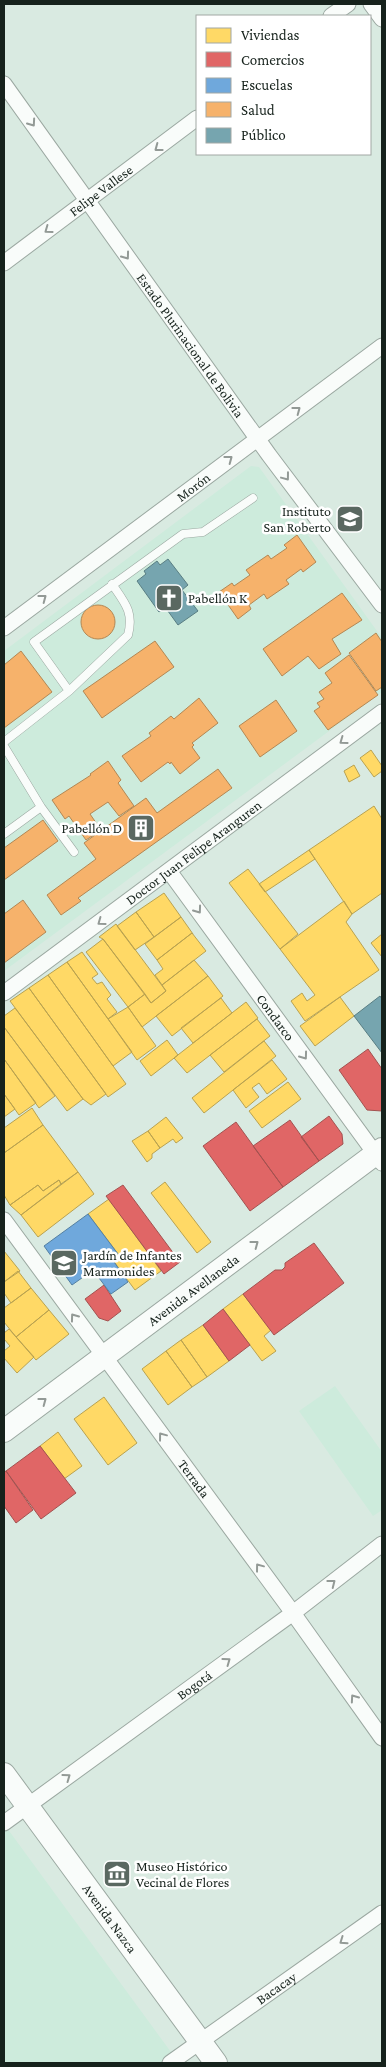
<svg xmlns="http://www.w3.org/2000/svg" width="386" height="2067" font-family="'Crimson Pro',serif">
	<style>
		.built { fill: #cdebdc }
		.homes { fill: #ffd966; stroke: #b9a250 }
		.shops { fill: #e06666; stroke: #a35250 }
		.schools { fill: #6fa8dc; stroke: #5480a2 }
		.health { fill: #f6b26b; stroke: #b38753 }
		.public { fill: #76a5af; stroke: #597e83 }
		.lines { fill: none; stroke-linecap: round; stroke-linejoin: round }
		.lane-casing { stroke: #9ba8a1; stroke-width: 9 }
		.street-casing { stroke: #9ba8a1; stroke-width: 17 }
		.secondary-casing { stroke: #9ba8a1; stroke-width: 24 }
		.lane { stroke: #f9fcfa; stroke-width: 8 }
		.street { stroke: #f9fcfa; stroke-width: 15 }
		.secondary { stroke: #f9fcfa; stroke-width: 22 }
		.oneway { stroke: #939a96 }
		.labels { text-anchor: middle; stroke-width: 5; stroke-linejoin: round; paint-order: stroke }
		.street-label { font-size: 14px; fill: #16221c; stroke: #fff }
		.poi-label { font-size: 14px; fill: #16221c; stroke: #fff; text-anchor: start }
	</style>
	<rect width="100%" height="100%" fill="#d9eae1"/>
	<path class="built" d="M251,466l8,1 123,171v54l-378,279v-320z
		M335,1386l47,66v58l-9,6 -74,-105z
		M4,1824l175,239h-175z"/>
	<path class="homes" d="M371,750l11,16v5l-8,6 -14,-19z
		M354,765l6,11 -11,6 -5,-11z
		M374,806l8,13v74l-30,21 -43,-64z
		M309,850l6,9 -50,33 -6,-8z
		M248,869l50,65 -18,15 -51,-66z
		M164,893l17,24 -27,20 -18,-25z
		M344,901l8,13 -6,8 33,48 -74,51 -14,-20 11,-8 5,8 8,-6 -35,-46z
		M136,912l18,25 -19,13 -18,-24z
		M181,917l12,17 -1,-1 -35,27 -12,-16z
		M116,924l50,67 -15,12 -48,-64 -4,-2z
		M192,933l14,18 -44,34 -7,-10 8,-6 -6,-9z
		M382,934v23l-11,-14z
		M103,939l42,55 -17,13 -42,-55z
		M82,952l16,22 -6,4 5,6 5,-2 9,13 -4,4 10,13 -9,7 -41,-57z
		M194,960l14,16 -66,51 -14,-20 17,-13 6,9 15,-12 -4,-6z
		M67,962l65,90 -19,14 -65,-91z
		M48,975l78,109 -18,13 -79,-109z
		M208,976l15,20 -51,40 -16,-20z
		M29,988l77,106 -15,11 -8,-6 -73,-98z
		M340,997l14,19 -39,30 -15,-20z
		M221,998l11,15 -39,30 -12,-15z
		M246,1002l12,16 -71,55 -13,-15z
		M128,1007l28,39 -19,14 -29,-41z
		M15,1008l68,91 -16,12 -63,-84v-11z
		M257,1019l13,17 -46,36 -14,-17z
		M4,1027l51,69 -16,12 -35,-49z
		M167,1040l11,15 -27,21 -11,-15z
		M264,1041l12,15 -72,57 -12,-15z
		M4,1059l32,44 -17,12 -15,-21z
		M272,1060l15,19 -20,15 -8,-11 -7,5 7,9 -13,11 -13,-18z
		M288,1082l13,17 -39,29 -13,-17z
		M4,1094l11,15 -11,8z
		M32,1108l11,17 -39,28v-25z
		M166,1117l17,21 -7,5 -3,-4 -13,9 -12,-17z
		M43,1125l35,47 -17,12 -2,-4 -16,11 -5,-6 -28,20 -6,-10v-42z
		M148,1131l12,17 -8,6v4l-5,4 -15,-21z
		M78,1172l16,22 -56,43 -17,-22z
		M59,1180l2,4 -40,31 -11,-10 28,-20 5,6z
		M165,1182l46,60 -14,11 -46,-60z
		M109,1199l52,72 -26,19 -23,-31 6,-5 -30,-40z
		M4,1251l16,20 -16,11z
		M18,1271l13,17 -20,15 -7,-10v-11z
		M31,1288l18,22 -33,27 -12,-15v-14z
		M243,1294l28,36 -7,6 12,15 -14,10 -39,-52z
		M49,1310l20,24 -33,26 -20,-23z
		M203,1325l26,36 -22,16 -26,-37z
		M9,1329l25,28 -17,16 -13,-15v-7l6,-5 -6,-7v-6z
		M181,1340l26,37 -15,10 -26,-36z
		M166,1351l26,36 -24,18 -26,-36z
		M104,1397l33,46 -29,22 -34,-46z
		M58,1432l24,34 -18,13 -24,-33z"/>
	<path class="shops" d="M368,1049l14,20v42l-15,-1 -28,-40z
		M329,1116l13,18 1,10 -24,17 -18,-24z
		M290,1120l29,41 -36,26 -30,-41z
		M236,1122l47,65 -33,24 -47,-65z
		M123,1185l57,77 -16,12 -58,-78z
		M314,1243l30,40 -70,52 -31,-41 32,-24h7l3,-3v-4z
		M104,1285l17,26 -13,10 -9,-3 -14,-19z
		M223,1309l27,36 -21,16 -26,-36z
		M40,1446l36,47 -35,26 -35,-48z
		M6,1471l27,39 -17,13 -12,-17v-34z"/>
	<path class="schools" d="M88,1214l30,40 -6,5 16,23 -17,12 -18,-24 -21,15 -28,-39z"/>
	<path class="health" d="M297,535l19,27 -13,10 -2,-3 -15,11 3,4 -22,15 -3,-5 -15,11 2,4 -13,10 -19,-27 13,-9 2,3 16,-11 -4,-5 22,-15 3,4 16,-11 -3,-3z
		M342,593l20,27 -30,19 9,15 -22,15 -11,-13 -26,20 -19,-27z
		M81 622a17 17 0 1 1 34 0a17 17 0 1 1-34 0Z
		M376,633l6,9v45l-6,4 -27,-38z
		M155,641l19,26 -72,51 -19,-27z
		M21,651l31,41 -48,36v-63z
		M349,655l29,40 -50,35 -14,-19 6,-4 -3,-4 7,-4 -5,-7 13,-9 -7,-10z
		M199,698l19,25 -26,20 2,2 -2,2 8,11 -20,16 -9,-12 -1,2 -2,-2 -27,20 -19,-26 29,-20 -2,-3 22,-17 3,3z
		M276,700l21,31 -37,26 -21,-31z
		M108,761l13,19 -3,3 16,23 -15,10 -11,-14 -18,12 11,16 -15,10 -17,-24 -4,3 -13,-19 39,-25 -1,-1z
		M218,769l14,19 -154,110 3,3 -20,14 -14,-20 49,-36 -12,-16 62,-45 11,15z
		M43,820l15,21 -54,39v-32z
		M23,900l23,32 -42,31v-49z"/>
	<path class="public" d="M168,559l20,26 -6,5 16,21 -20,14 -13,-18 -6,5 -22,-31 9,-7 -2,-3 13,-10 3,4z
		M380,996l2,3v54l-28,-37z"/>
	<g class="lines">
		<g class="lane-casing">
			<path id="lane" d="M69,691l-35,-49 149,-108 20,-2 50,-34
				M4,742l65,-51 59,-56c6,-23 -3,-32 -16,-51
				M4,746l37,61 -37,27
				M41,807l33,45"/>
		</g>
		<g class="street-casing">
			<g id="street">
				<path d="M371,4l11,15"/>
				<path d="M331,16l17,-12"/>
				<path id="s1" d="M4,84l265,371 113,150"/>
				<path id="s2" d="M4,263l193,-145"/>
				<path id="s3" d="M4,628l378,-282"/>
				<path id="s4" d="M169,871l213,292"/>
				<path id="s5" d="M4,993l378,-281"/>
				<path id="s6" d="M4,1220l289,393 89,125"/>
				<path id="s7" d="M4,1823l289,-210 89,-69"/>
				<path id="s8" d="M170,2063l212,-150"/>
			</g>
		</g>
		<g class="secondary-casing">
			<g id="secondary">
				<path id="s9" d="M4,1431l378,-282"/>
				<path id="s10" d="M4,1774l212,289"/>
			</g>
		</g>
		<use href="#lane" class="lane"/>
		<use href="#street" class="street"/>
		<use href="#secondary" class="secondary"/>
	</g>
	<defs><path id="oneway-chevron" d="M-2-3.5L2.5 0L-2 3.5" fill="none" stroke-width="1.6" stroke-linecap="round" stroke-linejoin="round" transform="scale(1.25)"/></defs>
	<g class="oneway">
		<use href="#oneway-chevron" transform="translate(32 123) rotate(55)"/>
		<use href="#oneway-chevron" transform="translate(158 148) rotate(143)"/>
		<use href="#oneway-chevron" transform="translate(48 230) rotate(144)"/>
		<use href="#oneway-chevron" transform="translate(126 256) rotate(54)"/>
		<use href="#oneway-chevron" transform="translate(297 410) rotate(-37)"/>
		<use href="#oneway-chevron" transform="translate(229 459) rotate(-37)"/>
		<use href="#oneway-chevron" transform="translate(286 477) rotate(53)"/>
		<use href="#oneway-chevron" transform="translate(43 598) rotate(-37)"/>
		<use href="#oneway-chevron" transform="translate(343 741) rotate(144)"/>
		<use href="#oneway-chevron" transform="translate(198 910) rotate(54)"/>
		<use href="#oneway-chevron" transform="translate(101 922) rotate(144)"/>
		<use href="#oneway-chevron" transform="translate(304 1056) rotate(54)"/>
		<use href="#oneway-chevron" transform="translate(255 1244) rotate(-37)"/>
		<use href="#oneway-chevron" transform="translate(74 1317) rotate(-126)"/>
		<use href="#oneway-chevron" transform="translate(43 1401) rotate(-37)"/>
		<use href="#oneway-chevron" transform="translate(162 1436) rotate(-127)"/>
		<use href="#oneway-chevron" transform="translate(259 1567) rotate(-127)"/>
		<use href="#oneway-chevron" transform="translate(332 1583) rotate(-38)"/>
		<use href="#oneway-chevron" transform="translate(227 1661) rotate(-36)"/>
		<use href="#oneway-chevron" transform="translate(354 1698) rotate(-125)"/>
		<use href="#oneway-chevron" transform="translate(67 1777) rotate(-36)"/>
		<use href="#oneway-chevron" transform="translate(343 1941) rotate(145)"/>
	</g>
	<defs>
		<g id="school-square" transform="scale(1.4375)"><rect x="-9" y="-9" width="18" height="18" rx="4" fill="#5a6861" stroke="#fff"/><path d="M0-5L7-2L0 1L-7-2ZM-4 1L0 2.5L4 1V4Q0 6-4 4Z" fill="#fff"/></g>
		<g id="church-square" transform="scale(1.4375)"><rect x="-9" y="-9" width="18" height="18" rx="4" fill="#5a6861" stroke="#fff"/><path d="M-1.2-6h2.4v3.5h3.3v2.4h-3.3V6h-2.4V-.1h-3.3v-2.4h3.3Z" fill="#fff"/></g>
		<g id="building-square" transform="scale(1.4375)"><rect x="-9" y="-9" width="18" height="18" rx="4" fill="#5a6861" stroke="#fff"/><path d="M-4-6H4V6H1V3H-1V6H-4ZM-2.5-4.3h1.7v1.8h-1.7ZM.8-4.3h1.7v1.8H.8ZM-2.5-1h1.7V.8h-1.7ZM.8-1h1.7V.8H.8Z" fill="#fff"/></g>
		<g id="museum-square" transform="scale(1.4375)"><rect x="-9" y="-9" width="18" height="18" rx="4" fill="#5a6861" stroke="#fff"/><path d="M0-6L6-3V-2H-6V-3ZM-5-1h2V3h-2ZM-1-1h2V3h-2ZM3-1h2V3H3ZM-6 4H6V6H-6Z" fill="#fff"/></g>
	</defs>
	<g fill-rule="evenodd">
		<use href="#school-square" x="350" y="519"/>
		<use href="#church-square" x="169" y="598"/>
		<use href="#building-square" x="141" y="828"/>
		<use href="#school-square" x="64" y="1263"/>
		<use href="#museum-square" x="117" y="1874"/>
	</g>
	<g class="labels">
		<g class="street-label">
			<text dy="5" stroke="none"><textPath href="#s2" startOffset="121">Felipe Vallese</textPath></text>
			<text dy="5" stroke="none"><textPath href="#s1" startOffset="321">Estado Plurinacional de Bolivia</textPath></text>
			<text dy="5" stroke="none"><textPath href="#s3" startOffset="236">Morón</textPath></text>
			<text dy="5" stroke="none"><textPath href="#s5" startOffset="236">Doctor Juan Felipe Aranguren</textPath></text>
			<text dy="5" stroke="none"><textPath href="#s4" startOffset="181">Condarco</textPath></text>
			<text dy="5" stroke="none"><textPath href="#s9" startOffset="236">Avenida Avellaneda</textPath></text>
			<text dy="5" stroke="none"><textPath href="#s6" startOffset="321">Terrada</textPath></text>
			<text dy="5" stroke="none"><textPath href="#s7" startOffset="235">Bogotá</textPath></text>
			<text dy="5" stroke="none"><textPath href="#s10" startOffset="179">Avenida Nazca</textPath></text>
			<text dy="5" stroke="none"><textPath href="#s8" startOffset="130">Bacacay</textPath></text>
		</g>
		<g class="poi-label">
			<text x="331" y="516" text-anchor="end">Instituto<tspan x="331" dy="16">San Roberto</tspan></text>
			<text x="188" y="603">Pabellón K</text>
			<text x="122" y="833" text-anchor="end">Pabellón D</text>
			<text x="83" y="1260">Jardín de Infantes<tspan x="83" dy="16">Marmonides</tspan></text>
			<text x="136" y="1871">Museo Histórico<tspan x="136" dy="16">Vecinal de Flores</tspan></text>
		</g>
	</g>
	<rect width="386" height="2067" fill="none" stroke="#16221c" stroke-width="10"/>
	<rect x="196" y="15" width="175" height="140" fill="#ffffff" stroke="#a2a7a4"/>
	<rect x="206" y="28" width="25" height="15" fill="#ffd966" stroke="#a2a7a4"/>
	<text x="241" y="40" font-size="15" fill="#16221c">Viviendas</text>
	<rect x="206" y="52" width="25" height="15" fill="#e06666" stroke="#a2a7a4"/>
	<text x="241" y="65" font-size="15" fill="#16221c">Comercios</text>
	<rect x="206" y="78" width="25" height="15" fill="#6fa8dc" stroke="#a2a7a4"/>
	<text x="241" y="90" font-size="15" fill="#16221c">Escuelas</text>
	<rect x="206" y="102" width="25" height="15" fill="#f6b26b" stroke="#a2a7a4"/>
	<text x="241" y="115" font-size="15" fill="#16221c">Salud</text>
	<rect x="206" y="128" width="25" height="15" fill="#76a5af" stroke="#a2a7a4"/>
	<text x="241" y="140" font-size="15" fill="#16221c">Público</text>
</svg>
